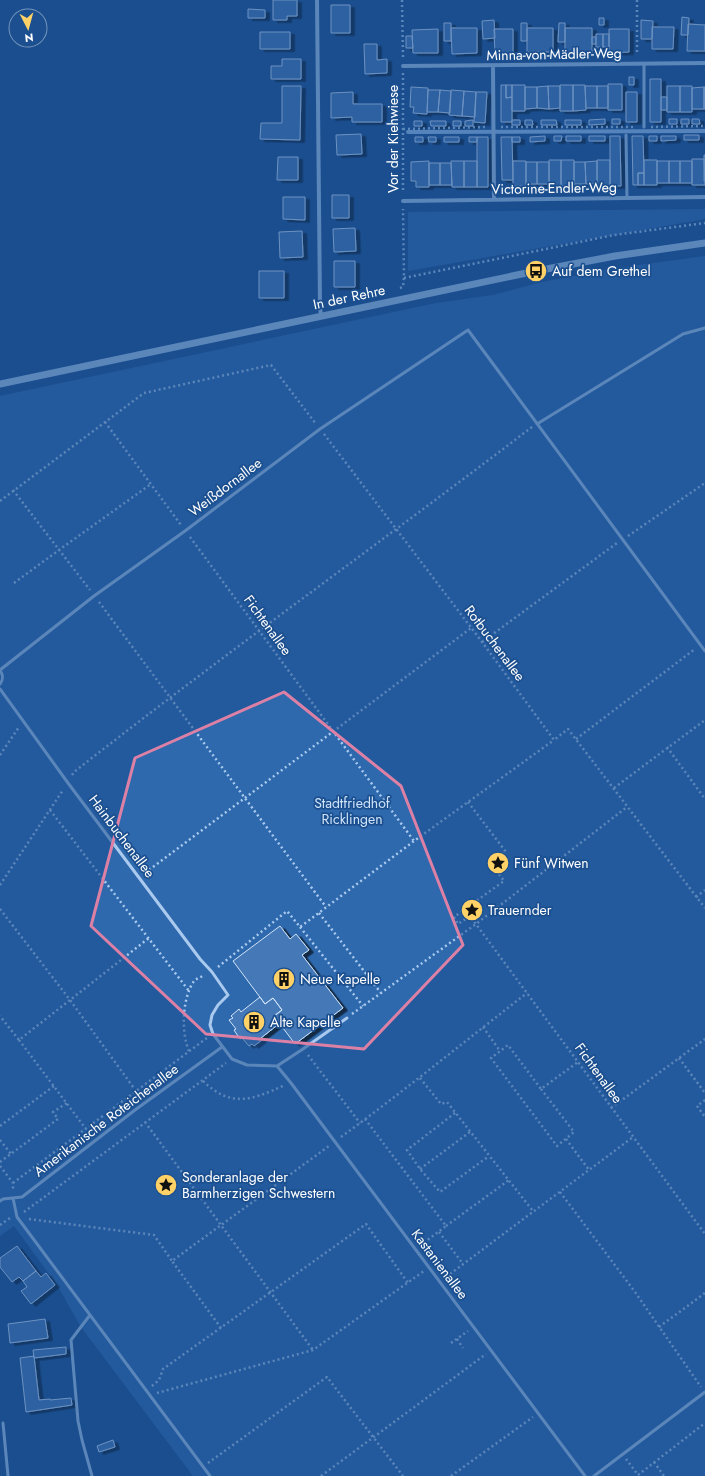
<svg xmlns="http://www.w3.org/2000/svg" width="705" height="1476" font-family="Jost,sans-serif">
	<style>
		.green { fill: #2e69ad }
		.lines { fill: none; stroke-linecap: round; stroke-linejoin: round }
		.stream { stroke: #9cc4f0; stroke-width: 4 }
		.building { fill: #4478b7; stroke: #cfe3fa; filter: url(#shadow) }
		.path { stroke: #a9c9ee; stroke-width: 2.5; stroke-dasharray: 2 3; stroke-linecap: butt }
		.service { stroke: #a9c9ee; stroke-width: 3 }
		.minor { stroke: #a9c9ee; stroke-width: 4 }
		.tertiary { stroke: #a9c9ee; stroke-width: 7 }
		.marked { fill: none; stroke: #dd80a5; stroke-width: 3; stroke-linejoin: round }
		.labels { text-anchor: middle; stroke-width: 3.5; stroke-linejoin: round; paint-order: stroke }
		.street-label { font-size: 14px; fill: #fff; stroke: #1b4f8f }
		.poi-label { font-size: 14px; fill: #fff; stroke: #1b4f8f; text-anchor: start }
		.park-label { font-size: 14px; fill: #cfe3fa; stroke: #1b4f8f }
	</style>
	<defs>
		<filter id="shadow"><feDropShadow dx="4.5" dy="2.5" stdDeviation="0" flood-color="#0009"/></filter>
	</defs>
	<rect width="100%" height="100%" fill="#1b4f8f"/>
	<path class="green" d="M705,209v10l-297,52v-59z
		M705,256v1220h-512l-112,-149 -24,-42 -43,-59 -14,10v-840l436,-93 57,-8 49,-13 75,-14z"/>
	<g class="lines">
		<path class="stream" d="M408,132l297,-1"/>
	</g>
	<path class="building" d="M273,0h24v16h-10v4h-14z
		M331,5h19v28h-19z
		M248,9l17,1v8h-17z
		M682,17l7,1 -1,17h-7z
		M599,18h5v7h-5z
		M494,20l1,18 -12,1 -1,-18z
		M641,20l12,1 -1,18h-11z
		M444,23h7v18h-7z
		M521,23h6v18h-6z
		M559,23h6v19h-7z
		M688,24l17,1v26h-18z
		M652,27h22l-1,22h-21z
		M451,28h26v25l-25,1z
		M527,28h26v24h-26z
		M565,28h27v25h-27z
		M438,29v24h-25l-1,-23z
		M494,29h19v26h-18z
		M609,29h20v23l-20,1z
		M260,32h30v17h-30z
		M596,34h7v13h-7z
		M603,34h6v13h-6z
		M406,36h6l1,12h-7z
		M592,37h4v7h-4z
		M364,44h13v16l10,-1v14l-22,1z
		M282,59h19v20h-30v-13h11z
		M629,77h5v8h-5z
		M650,79h11v43h-11z
		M608,84h14v26h-14z
		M501,85h5v13l6,-1v25h-11z
		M506,85h6v12l-6,1z
		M512,85h13v26h-13z
		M560,85h13v26h-13z
		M573,85h12l1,25 -13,1z
		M282,86h19l-1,54 -40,-1 1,-16h21z
		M548,86h12v22l-11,1z
		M548,86l1,23 -12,-1v-21z
		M585,86h12v22h-11z
		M597,86h11v22h-11z
		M667,86h13v26h-13z
		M680,86h12v26h-12z
		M411,87l17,1 -1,26 -14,-1 1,-6h-4z
		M525,87h12v21l-12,1z
		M704,87v22h-12v-21z
		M704,87h1v22h-1z
		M428,90h12l-2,22h-11z
		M440,90l11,1 -1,22 -12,-1z
		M451,90l13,1 -2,25 -13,-1z
		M464,91l12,1 -1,25 -13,-1z
		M353,92v12h29v18h-30v-5l-21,1v-25z
		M476,92h11l-2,31 -11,-1z
		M626,92h11v30h-11z
		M661,97h6v13h-6z
		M605,119v5l-16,1v-5z
		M612,119h8v5h-8z
		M669,119h8v5h-8z
		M681,119h8v5h-8z
		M692,119h7l1,5h-8z
		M473,120v6h-8v-5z
		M512,120h8v5h-8z
		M525,120h7l1,5h-8z
		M541,120h15l1,5h-16z
		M565,120h16v5h-16z
		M414,121h8v5h-8z
		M430,121h16v5h-15z
		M453,121h8v5h-8z
		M361,134l1,20 -25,1 -1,-20z
		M684,135h15v5h-15z
		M545,136v5l-15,1v-5z
		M554,136h8l-1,5h-7z
		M566,136h15v5h-15z
		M589,136h16v5h-16z
		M610,136h10l1,50h-11z
		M632,136h11l1,37h-6v12h-5z
		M649,136h8v5h-8z
		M661,136h15v4l-15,1z
		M415,137h8v5h-8z
		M428,137h8v5h-7z
		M444,137h15v5h-15z
		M469,137h8v5h-8z
		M477,137h11v50h-11z
		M501,137h11l1,43h-11z
		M512,137h8v5h-8z
		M704,155h1v26h-1z
		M278,157h20v23h-21z
		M692,159h12l1,26h-13z
		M549,160h12v26h-12z
		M561,160h13v26h-13z
		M597,160h13v26h-13z
		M644,160h13v25h-13z
		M429,161v26h-13v-6h-5v-19z
		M451,161h13v26h-12z
		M464,161h13v26h-13z
		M513,161h13v25h-13z
		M597,161v22l-11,1 -1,-22z
		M657,161h12v22h-12z
		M669,161h11v22h-11z
		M680,161h12v22h-12z
		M526,162h11v22h-11z
		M537,162h12v22h-12z
		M574,162h11l1,22h-12z
		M429,163h11v22h-11z
		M440,163h11l1,22h-12z
		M638,173h6v12h-6z
		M332,195h17v23h-17z
		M283,197h22v23l-22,-1z
		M355,228l1,23 -22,1 -1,-23z
		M302,231l1,26 -23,1 -1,-26z
		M334,261h21v26h-21z
		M259,271h25v27h-25z
		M280,926l10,13 6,-5 13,16 -7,5 41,53 -48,36 -21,-28 8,-6 -9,-12 -8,6 -32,-43z
		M260,997l5,7 8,-6 9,12 -8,6 6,7 -19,15 1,2 -8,6 -2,-2 -3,2 -7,-8 -2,1 -6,-9 2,-1 -7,-9 4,-2 -2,-2 8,-7 2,3z
		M17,1246l19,25 -13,10 -4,-4 -7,5 -12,-15v-9z
		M36,1271l5,6 5,-4 9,12 -24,19 -10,-13 6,-4 -4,-6z
		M45,1319l3,19 -38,5 -2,-19z
		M66,1347v7l-32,4 -1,-8z
		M34,1356l5,44 11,-1v1l21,-2 1,7 -46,7 -6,-54z
		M113,1440l2,7 -16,5 -2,-6z"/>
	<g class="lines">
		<path class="path" d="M402,0l1,58
			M637,0v55
			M403,73v119
			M501,127h135
			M651,127l54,-1
			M403,129l83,-2
			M404,278l210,-43 91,-12
			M400,288l3,-1 1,-9 -1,-69
			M105,422l76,103
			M324,434l158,208 72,98 14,-11 137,179
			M13,490l77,100
			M0,501l144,-108 127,-28 45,59
			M628,536l77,-53
			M190,537l224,304
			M14,583l45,-33 92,-66
			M99,602l227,305
			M482,642l135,-99
			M576,739l119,-90
			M667,747l38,52
			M0,755l19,-28
			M72,775l2,-3c150,-118 306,-229 458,-345
			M614,788l91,-68
			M468,802l38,50 -15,11 13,18 -50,36 4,7 12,-8 235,318
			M50,810l139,181
			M145,873l326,-245
			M0,885l63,-95
			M696,897l9,-7
			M0,909l70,91 -51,40 -19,-24
			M319,913l62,80
			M300,927l63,79
			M218,967l69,-56 13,16 114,-86 140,-101
			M352,1014l124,-90 151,-117
			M483,1027l17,24
			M19,1040l67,89
			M189,1051c-8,-18 -7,-53 5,-70 3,-3 7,-4 11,-6
			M308,1055l52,68
			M679,1058l26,35
			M420,1078l21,26 6,-2 86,109
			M203,1081c28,27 48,19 80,5
			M541,1089l33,43 -17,14 -66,-88 17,-13 33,44 37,-27
			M136,1091l-66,-91 79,-62
			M705,1100l-8,6 8,11
			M611,1108l94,-69
			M455,1113l-48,37 13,19 20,23 49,-36
			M365,1119l81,107 -25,19
			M145,1122l168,228
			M0,1126l54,-40
			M341,1137c63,-46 124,-96 186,-144
			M566,1139l23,31
			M0,1140l11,14
			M0,1162l58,-43 -5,-7 14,-9
			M0,1166l13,17v8
			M420,1169l50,-37
			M13,1183l194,-145
			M560,1192l75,100 66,95
			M24,1212l202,-149
			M29,1219l125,16 18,26
			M0,1225l10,-7
			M446,1226l63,-46
			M439,1232l24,32
			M446,1277l187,-140
			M659,1327l46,-34
			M221,1328l-49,-67 157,-115
			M457,1339l6,9
			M451,1343l17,-12
			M152,1386l7,-6 4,-11 203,-145 42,59
			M157,1393l156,-43 111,-79
			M626,1459l12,16
			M654,1462l10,14
			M208,1463l119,-86 76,99
			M638,1475l67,-52
			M321,1476l165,-122
			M451,1476l82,-59"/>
		<path class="service" d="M644,64v63
			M626,135l1,63
			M537,424l146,-90 22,-6
			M0,684c4,-5 3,-9 0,-14l94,-74 91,-65 135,-102 148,-99 237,321
			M0,689l68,94 132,176 12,13 16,23 -10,10 -6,10 -2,10 3,9 19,25 15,6 30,1 26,-17 44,-31
			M277,1066l14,17 294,393
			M13,1198l4,19 193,259
			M0,1201l3,-2 19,-2 113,-87 87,-63
			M90,1315l-19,25 7,81 4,19 10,36
			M3,1423l5,53
			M594,1476l111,-84"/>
		<path class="minor" d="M317,0l3,306 1,10
			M403,66l302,-3
			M493,66l1,133
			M403,201l302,-4"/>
		<path class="tertiary" d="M0,384l536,-113 79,-15 90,-13"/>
	</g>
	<path d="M0 0H705V1476H0ZM284,692l117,94 62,159 -99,104 -158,-15 -115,-108 44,-168z" fill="#1b4f8f" fill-opacity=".55" fill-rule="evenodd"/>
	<path class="marked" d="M284,692l117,94 62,159 -99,104 -158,-15 -115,-108 44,-168z"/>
	<defs>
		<g id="bus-disc" transform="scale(1.15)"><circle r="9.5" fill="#ffd166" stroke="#1b4f8f"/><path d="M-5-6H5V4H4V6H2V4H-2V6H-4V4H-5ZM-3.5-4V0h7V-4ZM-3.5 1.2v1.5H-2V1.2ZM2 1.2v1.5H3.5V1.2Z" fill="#111"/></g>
		<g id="sight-disc" transform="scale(1.15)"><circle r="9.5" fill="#ffd166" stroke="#1b4f8f"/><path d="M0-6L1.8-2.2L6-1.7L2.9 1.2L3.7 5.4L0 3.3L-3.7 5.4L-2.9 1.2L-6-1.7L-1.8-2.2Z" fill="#111"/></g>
		<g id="building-disc" transform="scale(1.15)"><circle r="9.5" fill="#ffd166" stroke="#1b4f8f"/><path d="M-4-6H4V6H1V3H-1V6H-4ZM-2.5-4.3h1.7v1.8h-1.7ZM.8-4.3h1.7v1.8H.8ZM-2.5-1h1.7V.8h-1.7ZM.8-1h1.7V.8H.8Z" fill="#111"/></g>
	</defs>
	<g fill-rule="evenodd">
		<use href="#bus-disc" x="536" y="271"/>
		<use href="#sight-disc" x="498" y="863"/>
		<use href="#sight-disc" x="472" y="910"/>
		<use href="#building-disc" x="284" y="979"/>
		<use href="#building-disc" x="254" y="1022"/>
		<use href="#sight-disc" x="166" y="1185"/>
	</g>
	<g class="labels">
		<g class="street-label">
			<text transform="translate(554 54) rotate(-1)" y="5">Minna-von-Mädler-Weg</text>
			<text transform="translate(393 139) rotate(-90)" y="5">Vor der Kiehwiese</text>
			<text transform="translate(554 188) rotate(-1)" y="5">Victorine-Endler-Weg</text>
			<text transform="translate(349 297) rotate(-12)" y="5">In der Rehre</text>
			<text transform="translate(225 487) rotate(-37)" y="5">Weißdornallee</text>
			<text transform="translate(268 625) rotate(54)" y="5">Fichtenallee</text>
			<text transform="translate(495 643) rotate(53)" y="5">Rotbuchenallee</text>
			<text transform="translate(122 836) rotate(53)" y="5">Hainbuchenallee</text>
			<text transform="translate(599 1073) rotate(54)" y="5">Fichtenallee</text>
			<text transform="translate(106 1120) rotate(-37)" y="5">Amerikanische Roteichenallee</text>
			<text transform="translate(440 1264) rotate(53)" y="5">Kastanienallee</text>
		</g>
		<g class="poi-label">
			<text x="552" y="276">Auf dem Grethel</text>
			<text x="514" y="868">Fünf Witwen</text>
			<text x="488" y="915">Trauernder</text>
			<text x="300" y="984">Neue Kapelle</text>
			<text x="270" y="1027">Alte Kapelle</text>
			<text x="182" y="1182">Sonderanlage der<tspan x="182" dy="16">Barmherzigen Schwestern</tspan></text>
		</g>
		<g class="park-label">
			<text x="352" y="808">Stadtfriedhof<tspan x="352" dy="16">Ricklingen</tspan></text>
		</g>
	</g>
	<g transform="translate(28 28) rotate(174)"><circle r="19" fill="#1b4f8f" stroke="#7695bc"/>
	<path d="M0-3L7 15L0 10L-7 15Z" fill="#ffd166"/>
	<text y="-6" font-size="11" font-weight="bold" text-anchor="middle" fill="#ffffff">N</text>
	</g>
</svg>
